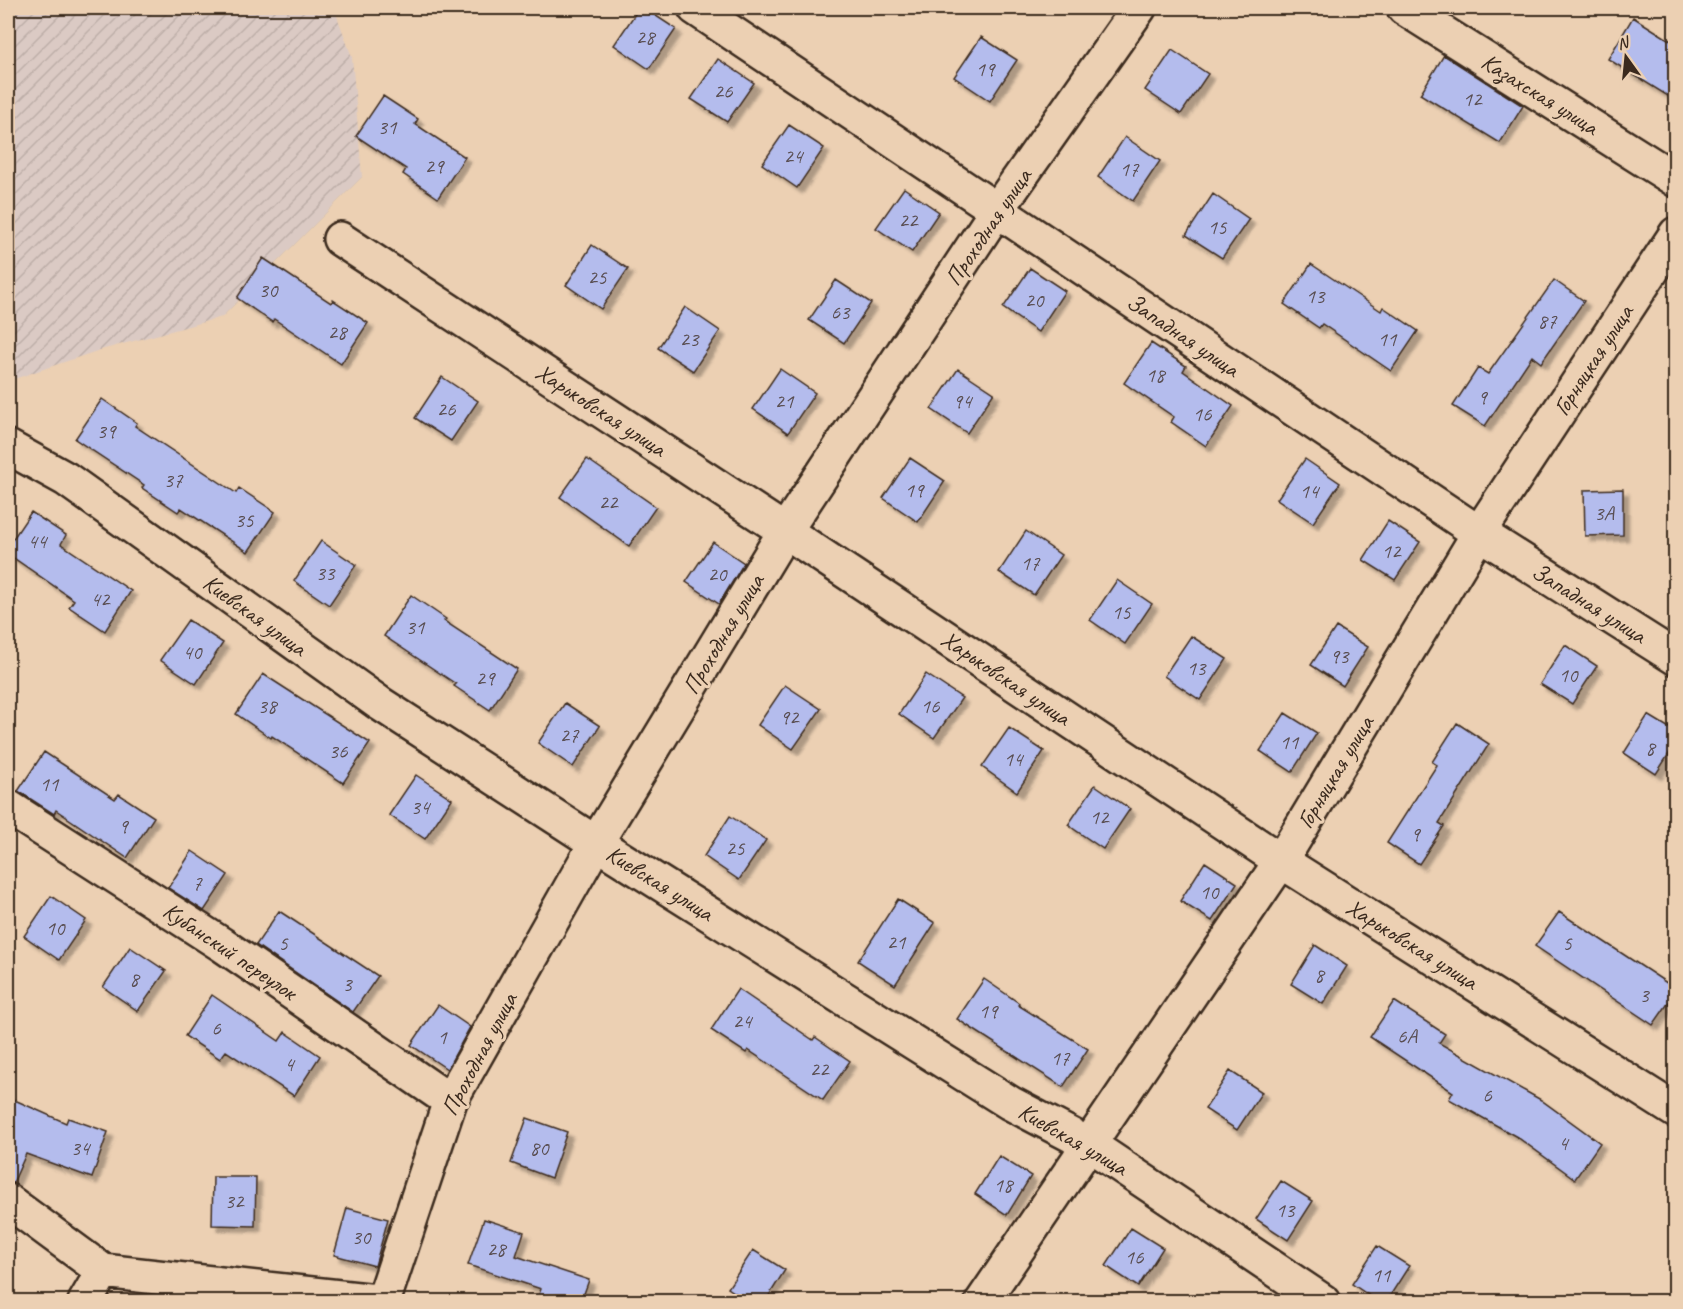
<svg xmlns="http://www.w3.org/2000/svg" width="1683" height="1309" font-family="Caveat,sans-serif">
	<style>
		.industrial { fill: url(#industrial-furrows) }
		.building { fill: #b4bced; stroke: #3b2a1e; stroke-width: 1.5; filter: url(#shadow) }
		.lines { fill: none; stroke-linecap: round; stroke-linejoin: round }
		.minor-casing { stroke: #3b2a1e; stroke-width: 38 }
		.minor { stroke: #ecd0b3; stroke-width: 33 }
		.labels { text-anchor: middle; stroke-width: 6; stroke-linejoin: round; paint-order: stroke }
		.number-label { font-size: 21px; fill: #594e52 }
		.street-label { font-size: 24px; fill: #3b2a1e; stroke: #ecd0b3 }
	</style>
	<defs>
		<pattern id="industrial-furrows" width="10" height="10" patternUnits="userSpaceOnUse" patternTransform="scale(1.5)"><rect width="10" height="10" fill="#dbcac4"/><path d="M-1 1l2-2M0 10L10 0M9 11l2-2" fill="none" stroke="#bdaea8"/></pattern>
		<filter id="shadow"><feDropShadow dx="5.5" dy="5.5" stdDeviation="1.5" flood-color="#0004"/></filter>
	</defs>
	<rect width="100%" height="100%" fill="#ecd0b3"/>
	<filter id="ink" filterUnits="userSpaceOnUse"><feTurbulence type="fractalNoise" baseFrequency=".0167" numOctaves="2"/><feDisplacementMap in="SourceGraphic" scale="12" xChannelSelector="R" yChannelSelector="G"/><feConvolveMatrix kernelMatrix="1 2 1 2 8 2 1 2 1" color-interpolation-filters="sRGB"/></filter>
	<g filter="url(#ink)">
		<path class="industrial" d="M8,8h326l18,49 10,120 -140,140 -125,34 -89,30z"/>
		<path class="building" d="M639,8h5l32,21 -27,40 -35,-24z
			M1633,17l43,27v57l-68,-42z
			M981,37l36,23 -27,41 -36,-24z
			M1172,50l36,24 -27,40 -36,-24z
			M1444,55l79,51 -23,37 -80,-49z
			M718,59l36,24 -27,39 -36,-23z
			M383,96l35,23 -3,5 50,33 -27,41 -35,-24 3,-5 -50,-33z
			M789,125l35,23 -27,40 -35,-24z
			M1125,137l35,24 -27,40 -35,-24z
			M904,188l35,24 -27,40 -36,-24z
			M1213,194l36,25 -27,39 -36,-23z
			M592,245l36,24 -27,40 -35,-24z
			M263,258l68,45 2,-3 35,23 -27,41 -67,-45 -2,3 -35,-24z
			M1311,264l70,47 2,-4 35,24 -27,40 -69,-47 -3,4 -35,-24z
			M1030,268l35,23 -27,41 -35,-24z
			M836,280l35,23 -27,40 -35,-23z
			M1554,280l30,21 -43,62 -9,-7 -47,70 -32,-20 25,-38 10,6z
			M685,307l35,24 -27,40 -35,-23z
			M1151,343l35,23 -3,5 50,35 -27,40 -35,-24 3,-5 -50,-34z
			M780,369l35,24 -27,40 -35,-24z
			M958,369l36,24 -27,40 -36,-24z
			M442,377l36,24 -27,40 -36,-23z
			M102,399l35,24 -2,3 101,67 3,-5 36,24 -27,40 -67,-44 -3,4 -36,-24 2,-3 -69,-46z
			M910,458l35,23 -27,41 -35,-24z
			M587,459l69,48 -27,39 -69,-49z
			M1305,459l35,24 -27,40 -36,-24z
			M1623,489v46l-38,1 -1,-46z
			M31,512l35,23 -5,9 70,47 -26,40 -36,-24 5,-7 -66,-46v-8z
			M1388,521l32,21 -25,38 -32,-20z
			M1026,531l35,24 -27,40 -35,-23z
			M321,541l35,24 -27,40 -35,-24z
			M713,542l31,21 -25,41 -33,-22z
			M1117,580l35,24 -27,40 -35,-24z
			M411,595l35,24 -2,2 73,48 -27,41 -36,-24 2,-2 -72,-48z
			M188,620l35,23 -27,41 -36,-24z
			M1336,627l32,20 -25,39 -32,-21z
			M1191,636l36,23 -27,41 -36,-24z
			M1565,645l32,21 -25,38 -32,-20z
			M263,674l107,69 -27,40 -71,-47 -1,2 -35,-24z
			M926,674l36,24 -28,40 -35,-24z
			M785,685l36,24 -28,40 -35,-24z
			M565,703l35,23 -27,41 -35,-24z
			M1285,713l32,20 -25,39 -32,-21z
			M1648,715l28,17v11l-20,31 -32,-21z
			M1457,723l32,21 -50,79 5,3 -25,38 -32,-21 50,-78 -5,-3z
			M1009,728l35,23 -27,41 -35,-25z
			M44,752l71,47 4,-5 35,23 -27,41 -71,-48 -2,4 -36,-23z
			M416,775l36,24 -27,40 -36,-24z
			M1095,785l35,24 -27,40 -35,-24z
			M730,816l36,24 -27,40 -35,-24z
			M192,851l36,24 -24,36 -36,-23z
			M1205,862l32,21 -25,38 -32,-20z
			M51,896l35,24 -27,40 -35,-24z
			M898,899l37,24 -40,62 -37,-24z
			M279,911l99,65 -25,36 -97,-67z
			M1559,912l117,77v3l-23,33 -118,-79z
			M1315,945l32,21 -24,38 -32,-20z
			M130,947l36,24 -28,40 -35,-24z
			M984,979l35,24 -1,2 70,44 -25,38 -106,-68z
			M738,989l75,51 2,-3 35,24 -27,39 -75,-50 -2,3 -35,-23z
			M212,995l67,46 6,-9 35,24 -26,40 -68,-45 -6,8 -35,-23z
			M1394,1001l51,33 -6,9 102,57 59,43 -25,36 -58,-42 -68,-38 4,-7 -83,-55z
			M438,1005l32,22 -23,42 -36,-24z
			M1230,1071l32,21 -25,38 -32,-21z
			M8,1097l58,26 2,-5 40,14 -16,46 -66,-24 -13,29h-5z
			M527,1118l40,14 -16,46 -40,-15z
			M999,1156l32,20 -24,39 -32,-21z
			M213,1177h43l-1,49 -43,-1z
			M1281,1181l32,20 -25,39 -32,-21z
			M347,1208l41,11 -13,47 -41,-11z
			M484,1219l40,13 -8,24 73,24 -8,22h-45l5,-13 -73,-24z
			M1131,1228l32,20 -25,39 -32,-21z
			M1377,1246l32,20 -23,36h-7l-27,-18z
			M753,1250l32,20 -20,32h-16l-21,-14z"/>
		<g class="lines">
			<g class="minor-casing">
				<path id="minor" d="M695,8l784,525 197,125
					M1404,8l272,172
					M340,239l445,292 496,330 395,250
					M8,447l58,32 313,224 217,140 414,260 80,42 234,157
					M8,807l213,137 229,157
					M8,1201l95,70 283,31
					M85,1302l18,-31
					M383,1302l67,-201 146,-258 189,-312 212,-321 142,-202
					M982,1302l299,-441 198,-328 197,-299"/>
			</g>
			<use href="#minor" class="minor"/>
		</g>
	</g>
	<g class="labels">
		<g class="number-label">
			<text x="645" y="44">28</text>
			<text x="985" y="76">19</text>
			<text x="723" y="98">26</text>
			<text x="1472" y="106">12</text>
			<text x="387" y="134">31</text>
			<text x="793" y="163">24</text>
			<text x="434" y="173">29</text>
			<text x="1129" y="176">17</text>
			<text x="908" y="227">22</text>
			<text x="1217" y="234">15</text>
			<text x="597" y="284">25</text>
			<text x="268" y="297">30</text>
			<text x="1315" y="303">13</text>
			<text x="1034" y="307">20</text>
			<text x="840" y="319">63</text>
			<text x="1547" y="328">87</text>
			<text x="337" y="339">28</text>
			<text x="689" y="346">23</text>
			<text x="1387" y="346">11</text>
			<text x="1155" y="382">18</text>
			<text x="1482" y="404">9</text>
			<text x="784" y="408">21</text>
			<text x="962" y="408">94</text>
			<text x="446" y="416">26</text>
			<text x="1202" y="421">16</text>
			<text x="106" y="438">39</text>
			<text x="173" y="487">37</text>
			<text x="914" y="497">19</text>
			<text x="1309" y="498">14</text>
			<text x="608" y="509">22</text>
			<text x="1604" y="520">3А</text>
			<text x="244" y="527">35</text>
			<text x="37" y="548">44</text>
			<text x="1391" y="558">12</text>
			<text x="1030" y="570">17</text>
			<text x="325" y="580">33</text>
			<text x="717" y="581">20</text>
			<text x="100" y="606">42</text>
			<text x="1121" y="619">15</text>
			<text x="415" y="634">31</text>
			<text x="192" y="659">40</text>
			<text x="1339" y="663">93</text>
			<text x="1196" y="675">13</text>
			<text x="1568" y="682">10</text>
			<text x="485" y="685">29</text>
			<text x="267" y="713">38</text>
			<text x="930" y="713">16</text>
			<text x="789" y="724">92</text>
			<text x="569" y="742">27</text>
			<text x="1289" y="749">11</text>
			<text x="1650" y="755">8</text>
			<text x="338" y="758">36</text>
			<text x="1013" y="766">14</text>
			<text x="49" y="791">11</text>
			<text x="420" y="814">34</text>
			<text x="1099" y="824">12</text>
			<text x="123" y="833">9</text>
			<text x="1415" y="841">9</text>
			<text x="735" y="855">25</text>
			<text x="197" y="890">7</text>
			<text x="1209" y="899">10</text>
			<text x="55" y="935">10</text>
			<text x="896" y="949">21</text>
			<text x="283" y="950">5</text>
			<text x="1567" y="950">5</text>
			<text x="1319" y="982">8</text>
			<text x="134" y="986">8</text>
			<text x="347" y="991">3</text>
			<text x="1644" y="1002">3</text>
			<text x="988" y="1018">19</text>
			<text x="742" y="1028">24</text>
			<text x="216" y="1035">6</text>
			<text x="1407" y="1043">6А</text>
			<text x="442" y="1044">1</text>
			<text x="1060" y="1065">17</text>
			<text x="289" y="1071">4</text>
			<text x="819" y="1076">22</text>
			<text x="1487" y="1102">6</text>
			<text x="1563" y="1150">4</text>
			<text x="80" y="1155">34</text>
			<text x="539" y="1155">80</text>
			<text x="1003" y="1192">18</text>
			<text x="234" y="1208">32</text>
			<text x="1285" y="1217">13</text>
			<text x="361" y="1244">30</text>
			<text x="496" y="1256">28</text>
			<text x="1134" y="1264">16</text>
			<text x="1381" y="1282">11</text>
		</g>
		<g class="street-label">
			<text transform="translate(1540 94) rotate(32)" y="8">Казахская улица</text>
			<text transform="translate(988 227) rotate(-56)" y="8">Проходная улица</text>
			<text transform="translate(1183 335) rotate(34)" y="8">Западная улица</text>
			<text transform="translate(1593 360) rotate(-57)" y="8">Горняцкая улица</text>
			<text transform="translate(601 410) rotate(33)" y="8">Харьковская улица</text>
			<text transform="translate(1589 603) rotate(32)" y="8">Западная улица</text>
			<text transform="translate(255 615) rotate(36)" y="8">Киевская улица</text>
			<text transform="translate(723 634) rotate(-59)" y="8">Проходная улица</text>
			<text transform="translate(1006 678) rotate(34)" y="8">Харьковская улица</text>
			<text transform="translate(1335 772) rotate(-59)" y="8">Горняцкая улица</text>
			<text transform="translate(660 883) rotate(32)" y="8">Киевская улица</text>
			<text transform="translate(1412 944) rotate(32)" y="8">Харьковская улица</text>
			<text transform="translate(230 951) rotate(34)" y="8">Кубанский переулок</text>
			<text transform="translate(479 1054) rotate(-62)" y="8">Проходная улица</text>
			<text transform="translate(1073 1139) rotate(30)" y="8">Киевская улица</text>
		</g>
	</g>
	<rect width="1683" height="1309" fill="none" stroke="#ecd0b3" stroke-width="30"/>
	<rect x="15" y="15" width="1653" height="1279" fill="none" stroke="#3b2a1e" stroke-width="2" filter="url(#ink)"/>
	<g transform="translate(1626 57) rotate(345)" stroke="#ecd0b3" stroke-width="4.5" paint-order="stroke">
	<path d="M0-4.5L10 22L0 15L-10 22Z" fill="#3b2a1e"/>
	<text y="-9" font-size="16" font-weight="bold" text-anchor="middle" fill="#3b2a1e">N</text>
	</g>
</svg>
